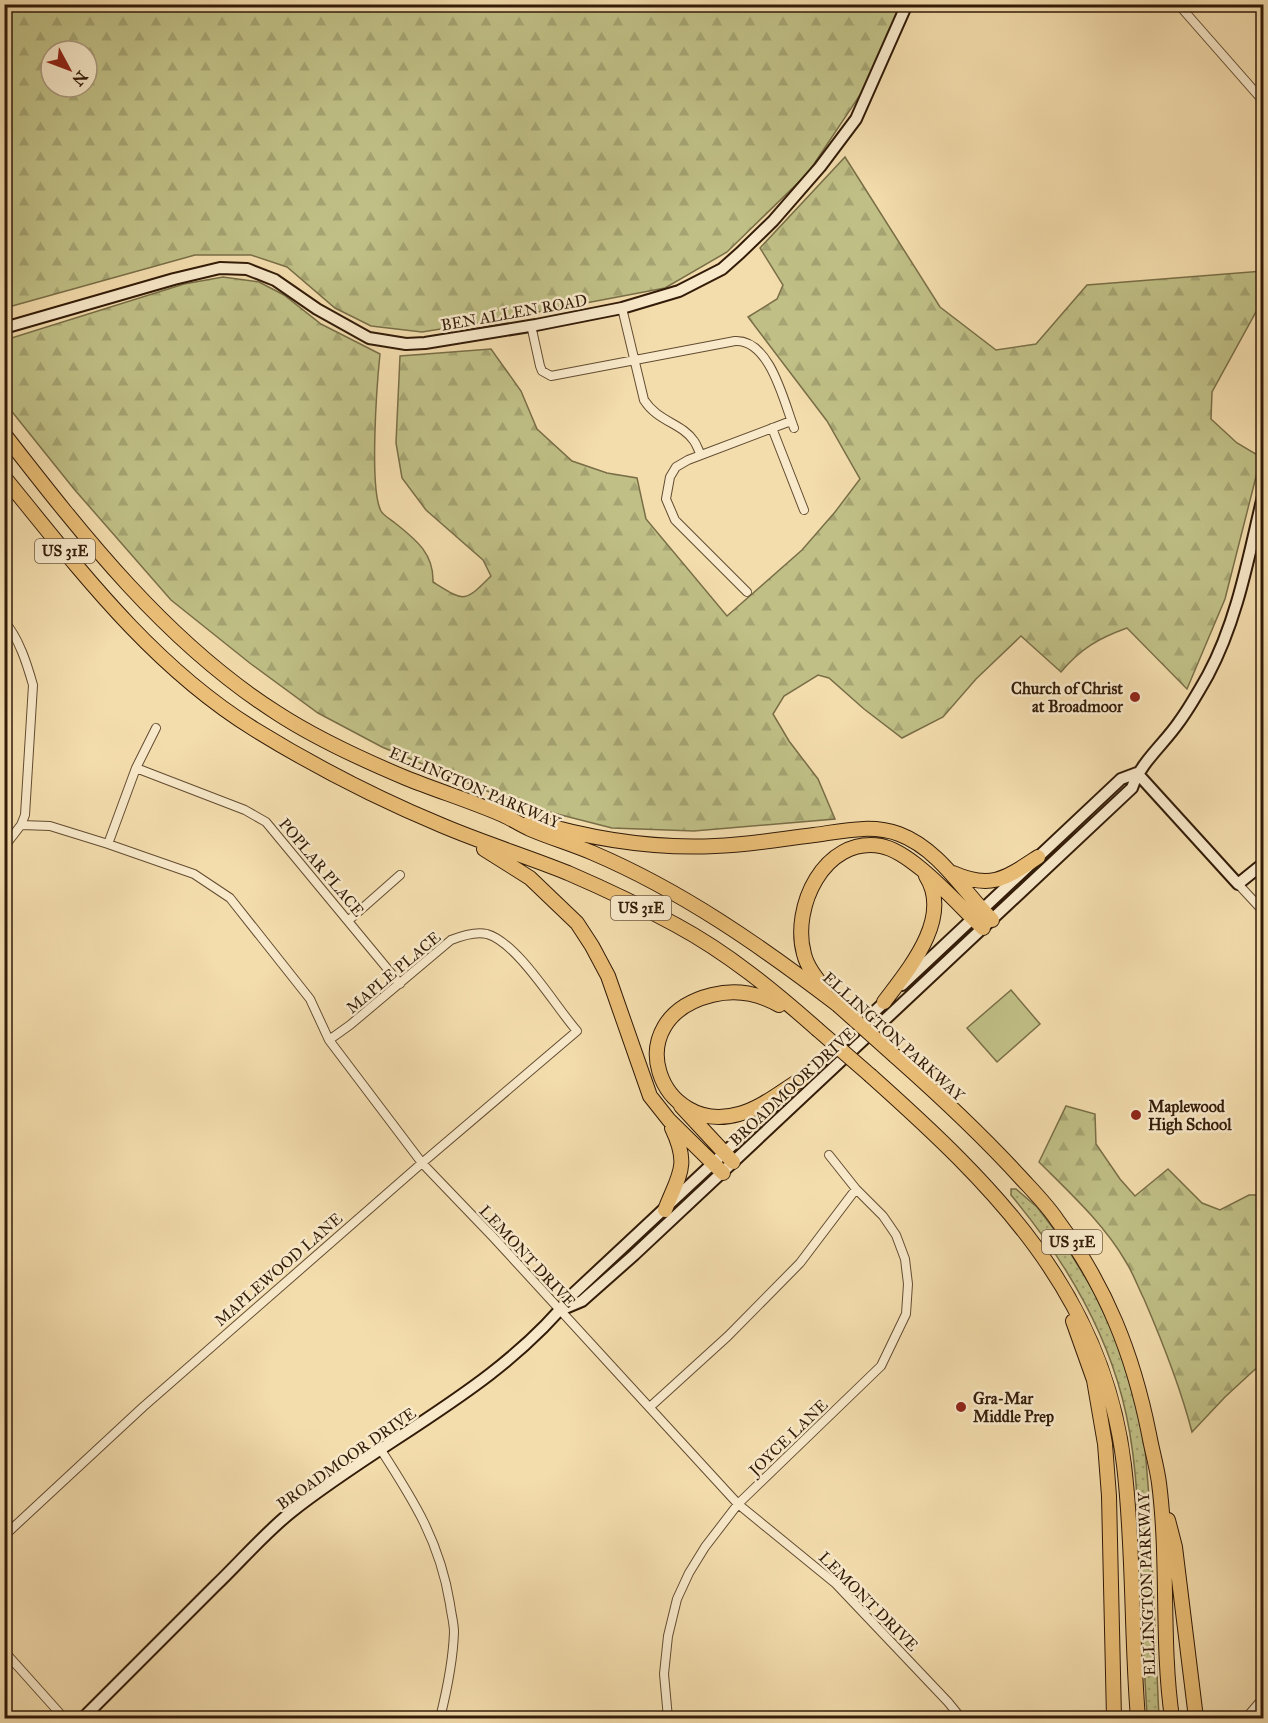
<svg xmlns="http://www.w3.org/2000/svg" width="1268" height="1723" font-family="'IM FELL Great Primer',serif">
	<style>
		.grass { fill: url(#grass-dots); stroke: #796e47; stroke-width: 1.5 }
		.forest { fill: url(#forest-firs); stroke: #796e47; stroke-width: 1.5; fill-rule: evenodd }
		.pitch { fill: #c0c086; stroke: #796e47; stroke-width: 1.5 }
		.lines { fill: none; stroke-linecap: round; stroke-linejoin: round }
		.street-casing { stroke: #624c31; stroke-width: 10 }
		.secondary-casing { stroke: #321b08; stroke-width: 14 }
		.highway-casing { stroke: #321b08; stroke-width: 16 }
		.street { stroke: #f8e9ca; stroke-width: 8 }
		.secondary { stroke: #f8e9ca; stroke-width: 10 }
		.highway { stroke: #eabe76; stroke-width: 14 }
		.highway-bridge-casing { stroke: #321b08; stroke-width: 16; stroke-linecap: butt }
		.highway-bridge { stroke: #eabe76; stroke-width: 14 }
		.poi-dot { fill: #8f2418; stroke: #f8e9ca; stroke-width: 2 }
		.labels { text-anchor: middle; stroke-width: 5; stroke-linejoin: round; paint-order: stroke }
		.shield { fill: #f8e9ca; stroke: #6d5942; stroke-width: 1.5 }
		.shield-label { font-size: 15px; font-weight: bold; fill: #321b08 }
		.street-label { font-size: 16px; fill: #321b08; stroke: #f8e9ca }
		.poi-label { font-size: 16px; font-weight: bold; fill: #321b08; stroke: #f8e9ca; text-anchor: start }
	</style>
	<defs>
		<pattern id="grass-dots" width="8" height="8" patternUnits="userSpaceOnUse" patternTransform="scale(1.5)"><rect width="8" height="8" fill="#c0c086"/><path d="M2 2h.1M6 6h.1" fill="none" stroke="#a5a472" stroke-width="1.8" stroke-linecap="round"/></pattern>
		<pattern id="forest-firs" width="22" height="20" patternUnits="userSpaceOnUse" patternTransform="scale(1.5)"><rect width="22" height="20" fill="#c0c086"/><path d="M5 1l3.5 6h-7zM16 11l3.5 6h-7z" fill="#a5a472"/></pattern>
	</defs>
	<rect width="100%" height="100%" fill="#f4ddad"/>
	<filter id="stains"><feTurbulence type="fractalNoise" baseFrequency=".00333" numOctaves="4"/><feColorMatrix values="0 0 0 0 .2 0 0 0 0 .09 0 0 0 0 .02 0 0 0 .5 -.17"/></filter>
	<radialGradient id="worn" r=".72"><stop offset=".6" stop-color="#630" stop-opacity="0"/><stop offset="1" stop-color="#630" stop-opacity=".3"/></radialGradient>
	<path class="grass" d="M1011,1189h5l21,18 28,37 29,48 20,42 18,52 12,50 5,61 10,221h-12v-4c-3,-48 -6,-97 -7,-145 -2,-58 -3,-116 -18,-172 -20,-76 -61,-142 -111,-202z"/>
	<path class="forest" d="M5,5h897l-38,84 -56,84 -81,79 -62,36 -174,33 -69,11 -51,-6 -36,-18 -48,-41 -36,-12h-56l-190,53zM51,51h36v36h-36z
		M845,157l95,150 56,43 40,-6 51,-59 176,-14v28l-51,93 -1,27 26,24 24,14 -36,142 -38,90 -60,-61c-28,10 -47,21 -66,44l-40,-36 -45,43 -33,38 -41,21 -38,-29 -35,-31 -11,-3 -34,21 -11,18 16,27 29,38 17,40 -141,12 -82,-3 -94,-24 -136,-57 -64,-34 -67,-49 -80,-64 -97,-111 -69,-86v-63l179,-56 39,-7 36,5 25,13 37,29 59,30c-3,29 -11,135 1,157 2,4 10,9 14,12 20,16 39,30 38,59 32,20 31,21 58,-6l-8,-16 -57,-50 -24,-32 -6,-35 4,-87 91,-7 30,42 16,38 35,32 35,12 30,5 9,41 81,97 75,-66 33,-38 25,-33 -33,-58 -79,-104 29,-18 6,-14 -23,-37z
		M1066,1106l29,8 1,30 24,35 15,17 33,-27 34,34 18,7 29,-15h14v167l-38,35 -33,35c-12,-46 -29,-89 -48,-133 -6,-12 -11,-26 -18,-37 -22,-38 -56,-69 -87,-100z"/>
	<path class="pitch" d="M1011,990l29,34 -43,38 -30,-34z"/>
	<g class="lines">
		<g class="street-casing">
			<path id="street" d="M1178,4l86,98
				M622,308l22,92c14,22 38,23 50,41 3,4 4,9 7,14
				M531,325l9,41 2,5 9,5 184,-35c35,-2 49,61 59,87
				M772,428l32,82
				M747,592l-72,-72 -9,-21 4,-22 6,-10 12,-7 103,-39
				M4,621c15,17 23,43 29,64l-8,130 -4,10 -17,22
				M136,768l109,42 21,12 134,162
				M21,825l29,1 58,18 86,30 36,24 80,101 19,41 93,123 72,75 244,266 98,80 112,118 13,16
				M108,844l28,-76 20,-40
				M1238,884l26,28
				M349,920l51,-45
				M651,1406l77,-70 72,-73 56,-74
				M381,1450c33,51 59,92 69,154 1,9 4,19 4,28 -1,30 -7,58 -14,86
				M4,1536l139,-129 279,-244 155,-132c-22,-25 -59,-88 -90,-97 -12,-3 -26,2 -36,6l-101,85 -21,15
				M4,1651l60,67
				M668,1718l-4,-44 4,-38 9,-37 12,-26 16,-26 33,-43 143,-138 25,-52 2,-30 -3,-25 -9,-24 -13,-19 -27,-27 -27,-34
				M1246,1718l18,-21"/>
		</g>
		<g class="secondary-casing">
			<path id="secondary" d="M4,328l170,-49 46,-11 27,1 28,11 42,29 52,29 37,6 19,-1 111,-18 86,-17 57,-17 43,-22 18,-16 33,-32 47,-54 36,-48 51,-115
				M1137,773l101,111 26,-21
				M902,985l219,-206 16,-6
				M799,1082l90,-84
				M563,1309l19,-8 52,-46 498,-467c8,-25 32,-44 47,-66 11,-15 20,-31 29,-47 30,-56 41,-121 56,-183
				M83,1718c44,-44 88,-88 132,-132 25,-24 48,-51 75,-73 94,-75 208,-124 284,-220l212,-198"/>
		</g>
		<g class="highway-casing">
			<path id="highway" d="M4,434c80,103 163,209 273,279 40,26 86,47 129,65 32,13 65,23 97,37 9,4 18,10 27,14 21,9 42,15 63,24 89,38 168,93 245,152
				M4,477c75,92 148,189 250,252 60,37 122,69 187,96 42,18 85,31 127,48 37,16 73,33 108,52 52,28 98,66 141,104
				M531,821c60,18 122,28 184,25 33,-1 66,-7 99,-11 29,-4 58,-11 85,-1 40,15 64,57 93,86
				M484,849l46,29 47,45 15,23 16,30 42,120 19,24 54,53
				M953,873c38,17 53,5 85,-16
				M825,989c-8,-10 -18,-22 -21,-35 -13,-46 20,-118 77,-108 32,6 77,59 102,82
				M884,1002c24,-32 69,-84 42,-126
				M779,1005c-21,-12 -43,-16 -67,-10 -97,24 -52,142 27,119 23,-6 44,-24 64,-36
				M895,1056c44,39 87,79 127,123 12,13 25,26 35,41 49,66 76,134 92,214 3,17 8,33 10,49 10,78 2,158 13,235
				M871,1076c123,110 232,216 253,389 10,84 7,169 14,253
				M681,1106l52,56
				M665,1210c14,-36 25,-44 7,-82
				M1073,1321l21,59 11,64 4,52 5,222
				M1168,1520l7,27 21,171"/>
		</g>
		<use href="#street" class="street"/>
		<use href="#secondary" class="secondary"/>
		<use href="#highway" class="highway"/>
		<g class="highway-bridge-casing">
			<path id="highway-bridge" d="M838,1005l57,51
				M817,1029l54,47"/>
		</g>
		<use href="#highway-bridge" class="highway-bridge"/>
	</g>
	<g class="poi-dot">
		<circle cx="1135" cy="697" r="6"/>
		<circle cx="1136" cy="1115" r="6"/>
		<circle cx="961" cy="1407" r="6"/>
	</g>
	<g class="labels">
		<g class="shield">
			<rect x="35" y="539" width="60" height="24" rx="4.5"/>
			<rect x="611" y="896" width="60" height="24" rx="4.5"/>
			<rect x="1042" y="1230" width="60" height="24" rx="4.5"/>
		</g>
		<g class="shield-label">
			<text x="65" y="556">US 31E</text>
			<text x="641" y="913">US 31E</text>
			<text x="1072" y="1247">US 31E</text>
		</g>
		<g class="street-label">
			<text transform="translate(514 312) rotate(-10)" y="6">BEN ALLEN ROAD</text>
			<text transform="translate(475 787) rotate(23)" y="6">ELLINGTON PARKWAY</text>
			<text transform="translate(322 867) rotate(50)" y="6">POPLAR PLACE</text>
			<text transform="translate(393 972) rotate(-40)" y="6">MAPLE PLACE</text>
			<text transform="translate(894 1036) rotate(42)" y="6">ELLINGTON PARKWAY</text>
			<text transform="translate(792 1086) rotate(-43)" y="6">BROADMOOR DRIVE</text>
			<text transform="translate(528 1256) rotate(47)" y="6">LEMONT DRIVE</text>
			<text transform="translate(278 1269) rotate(-41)" y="6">MAPLEWOOD LANE</text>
			<text transform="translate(788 1437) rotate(-44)" y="6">JOYCE LANE</text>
			<text transform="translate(346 1458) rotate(-35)" y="6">BROADMOOR DRIVE</text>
			<text transform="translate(1146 1584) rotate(-92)" y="6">ELLINGTON PARKWAY</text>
			<text transform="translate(869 1601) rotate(45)" y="6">LEMONT DRIVE</text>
		</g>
		<g class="poi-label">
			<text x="1123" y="694" text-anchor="end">Church of Christ<tspan x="1123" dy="18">at Broadmoor</tspan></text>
			<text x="1148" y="1112">Maplewood<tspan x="1148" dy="18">High School</tspan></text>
			<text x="973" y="1404">Gra-Mar<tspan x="973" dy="18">Middle Prep</tspan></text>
		</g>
	</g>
	<rect width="1268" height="1723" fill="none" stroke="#f4ddad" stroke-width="24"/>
	<rect x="6" y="6" width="1256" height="1711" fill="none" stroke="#321b08" stroke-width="3"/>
	<rect x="12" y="12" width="1244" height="1699" fill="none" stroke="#321b08" stroke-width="1.5"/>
	<g transform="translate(69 69) rotate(131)"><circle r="28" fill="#f8e9ca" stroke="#a9977c" stroke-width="1.5"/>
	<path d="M0-4.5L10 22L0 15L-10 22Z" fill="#8f2418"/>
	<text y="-9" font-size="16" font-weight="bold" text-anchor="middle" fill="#321b08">N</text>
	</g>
	<rect width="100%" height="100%" filter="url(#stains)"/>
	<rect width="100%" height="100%" fill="url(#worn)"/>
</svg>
